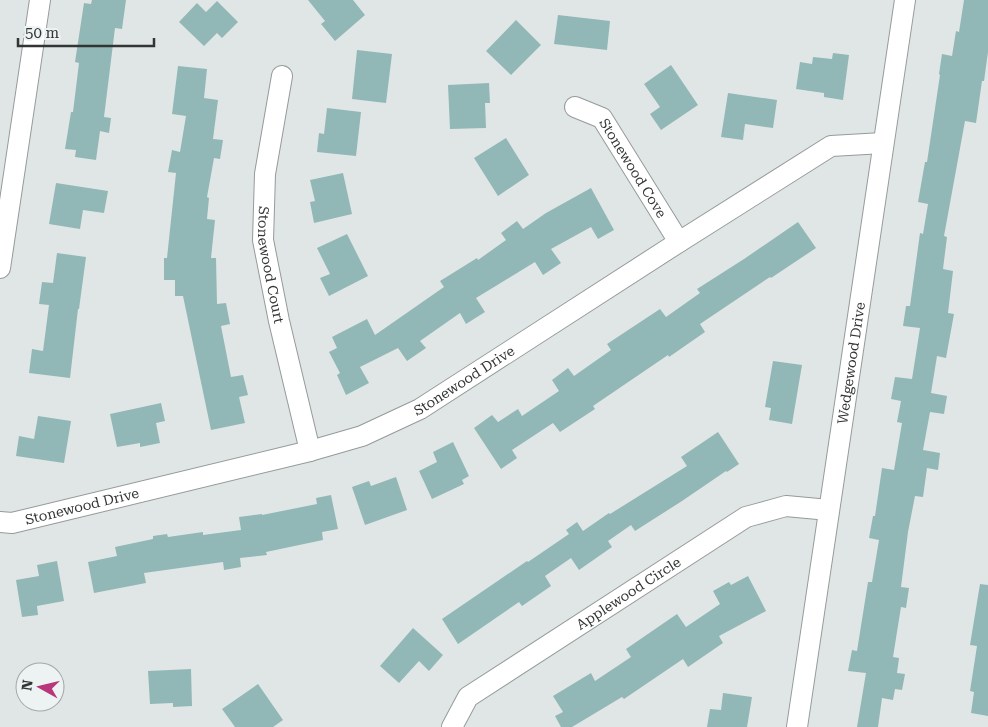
<svg xmlns="http://www.w3.org/2000/svg" width="988" height="727" font-family="'Roboto Serif',serif">
	<style>
		.building { fill: #91b8b6 }
		.lines { fill: none; stroke-linecap: round; stroke-linejoin: round }
		.street-casing { stroke: #959b9a; stroke-width: 22 }
		.street { stroke: #fff; stroke-width: 20 }
		.labels { text-anchor: middle; stroke-width: 4; stroke-linejoin: round; paint-order: stroke }
		.street-label { font-size: 14px; fill: #333535; stroke: #edf3f3 }
	</style>
	<rect width="100%" height="100%" fill="#e0e6e6"/>
	<path class="building" d="M92,0h34l-4,29 -7,-1 -11,89 7,1 -2,15 -9,-2 -4,29 -21,-3 1,-7 -11,-1 6,-37h2l6,-49 -4,-1 9,-59 7,1z
		M308,0h45l12,15 -30,26 -14,-17 4,-3z
		M964,0h24v52l-4,29h-2l-6,42 -11,-2 -21,115 3,1 -4,32 10,2 -5,42 6,1 -8,44 -9,-2 -6,37 16,3 -3,18 -14,-2 -7,38 17,3 -2,17 -11,-2 -4,29 -8,-1 -7,36 -7,55 8,1 -3,20 -5,-1 -8,50 6,1 -2,15 8,1 -3,16 -7,-1 -2,11 -11,-2 -4,29h-21l9,-54 -18,-2 4,-21 5,1 11,-69h4l7,-42 -10,-2 4,-22h2l7,-48 12,2 8,-47 -5,-1 4,-21 -10,-2 4,-22 17,2 8,-51 -17,-2 3,-20h4l10,-73 3,1 5,-30 -10,-2 7,-40h2l13,-87 -1,-1 3,-20 10,2 4,-25 3,1z
		M217,1l21,21 -16,16 -5,-5 -13,13 -25,-24 18,-19 9,9z
		M558,15l52,6 -3,29 -53,-6z
		M516,20l25,25 -30,30 -25,-24z
		M357,50l35,4 -6,49 -34,-4z
		M833,53l16,2 -6,45 -19,-3v-4l-28,-4 4,-27 12,2 1,-7 19,2z
		M671,65l27,40 -37,25 -11,-16 10,-7 -16,-23z
		M178,66l29,3 -3,29 14,2 -5,39 10,1 -3,19 -6,-1 -7,39 2,1 -2,21 8,1 -4,38h5l1,46 9,-1 4,21 -9,2 10,51 12,-2 5,20 -9,2 6,26 -34,7 -28,-134h-8v-16h-11v-22h3l9,-85 -8,-1 4,-22 8,2 6,-36 -14,-2z
		M489,83l1,20h-5l1,25 -36,1 -2,-44z
		M728,93l49,7 -4,28 -28,-4 -2,16 -22,-3z
		M327,108l34,4 -5,44 -39,-4 2,-19 5,1z
		M506,138l23,37 -31,21 -24,-38z
		M343,173l9,41 -38,9 -4,-21 5,-1 -5,-21z
		M56,183l52,8 -4,22 -21,-3 -3,19 -31,-5z
		M591,188l23,42 -16,9 -7,-12 -40,22 10,14 -18,12 -8,-13 -59,36 9,14 -19,12 -6,-11 -40,28 6,7 -19,13 -9,-13 -38,19 9,16 -23,12 -9,-20 3,-2 -11,-21 8,-4 -5,-11 35,-18 8,16 69,-48 -4,-6 37,-23 1,2 28,-20 -5,-7 16,-12 6,8 23,-16z
		M798,222l18,26 -45,30 -1,-1 -70,47 5,8 -36,25 -1,-2 -75,51 2,3 -35,23 -7,-9 -41,27 5,8 -16,11 -27,-41 18,-13 6,7 20,-13 4,7 37,-25 -7,-11 16,-12 6,8 37,-26 -4,-6 53,-35 6,8 34,-24 -3,-4 47,-30z
		M347,234l21,42 -39,20 -9,-18 10,-4 -13,-26z
		M57,253l29,4 -7,52h-1l-8,69 -41,-5 3,-24 11,2 6,-46 -10,-1 3,-22 11,1z
		M773,361l29,4 -10,59 -23,-4 2,-12 -6,-1z
		M161,403l4,18 -9,2 4,20 -20,4v-4l-23,4 -7,-33z
		M38,416l33,5 -7,42 -48,-7 3,-20 15,3z
		M718,432l21,32 -12,8 -1,-1 -44,30 -47,30 -4,-6 -23,16 4,6 -33,23 -8,-12 -26,18 6,10 -29,20 -3,-4 -61,42 -16,-25 85,-58 1,1 41,-28 -3,-4 11,-8 6,9 26,-18 1,1 77,-48 -6,-9z
		M453,442l16,34 -7,4 2,4 -32,15 -13,-28 18,-9 -4,-10z
		M396,477l11,33 -42,15 -13,-38 17,-6 2,5z
		M331,495l7,34 -16,3 1,8 -57,12 1,3 -27,3 1,9 -17,3 -1,-8 -79,11 2,10 -52,10 -6,-31 29,-6 -2,-9 38,-8v-3l14,-2 1,3 35,-5v3l38,-5 -2,-13 23,-3v1l55,-11 -1,-6z
		M57,561l7,40 -27,5 1,9 -16,2 -6,-37 23,-4 -2,-11z
		M748,576l18,35 -47,25 4,7 -35,24 -5,-8 -59,40 -2,-2 -50,30h-11l-6,-11 8,-4 -10,-16 38,-23 4,8 36,-24 -5,-8 51,-35 9,13 34,-23 -7,-13 16,-9 2,3z
		M980,584l8,1v131l-17,-3 3,-21 -4,-1 7,-45 -7,-1z
		M413,628l30,27 -14,16 -10,-10 -20,22 -19,-17z
		M191,669l1,37 -19,1v-4l-23,1 -2,-33z
		M258,684l25,36 -10,7h-38l-13,-18z
		M723,693l29,4 -5,30h-40l3,-18 11,1z"/>
	<g class="lines">
		<g class="street-casing">
			<g id="street">
				<path id="s1" d="M282,76l-17,98 -2,66 16,81 31,130"/>
				<path id="s2" d="M575,107l27,11 77,124"/>
				<path d="M0,268l40,-268"/>
				<path id="s3" d="M0,522l12,1 298,-72 52,-15 58,-27 259,-167 152,-96 52,-3"/>
				<path id="s4" d="M452,727l16,-30 278,-180 40,-11 43,4"/>
				<path id="s5" d="M797,727l108,-727"/>
			</g>
		</g>
		<use href="#street" class="street"/>
	</g>
	<g class="labels">
		<g class="street-label">
			<text dy="5" stroke="none"><textPath href="#s2" startOffset="88">Stonewood Cove</textPath></text>
			<text dy="5" stroke="none"><textPath href="#s1" startOffset="191">Stonewood Court</textPath></text>
			<text dy="5" stroke="none"><textPath href="#s5" startOffset="368">Wedgewood Drive</textPath></text>
			<text dy="5" stroke="none"><textPath href="#s3" startOffset="489">Stonewood Drive</textPath></text>
			<text dy="5" stroke="none"><textPath href="#s3" startOffset="84">Stonewood Drive</textPath></text>
			<text dy="5" stroke="none"><textPath href="#s4" startOffset="225">Applewood Circle</textPath></text>
		</g>
	</g>
	<g transform="translate(40 687) rotate(278)"><circle r="24" fill="#edf3f3" stroke="#a3a7a7"/>
	<path d="M0-4L9 19L0 12L-9 19Z" fill="#b9357c"/>
	<text y="-8" font-size="14" font-weight="bold" text-anchor="middle" fill="#333535">N</text>
	</g>
	<path d="M18 38v8h136v-8" fill="none" stroke="#333535" stroke-width="2.5"/>
	<text x="25" y="38" font-size="15" fill="#333535" stroke="#edf3f3" stroke-width="4" paint-order="stroke">50 m</text>
</svg>
